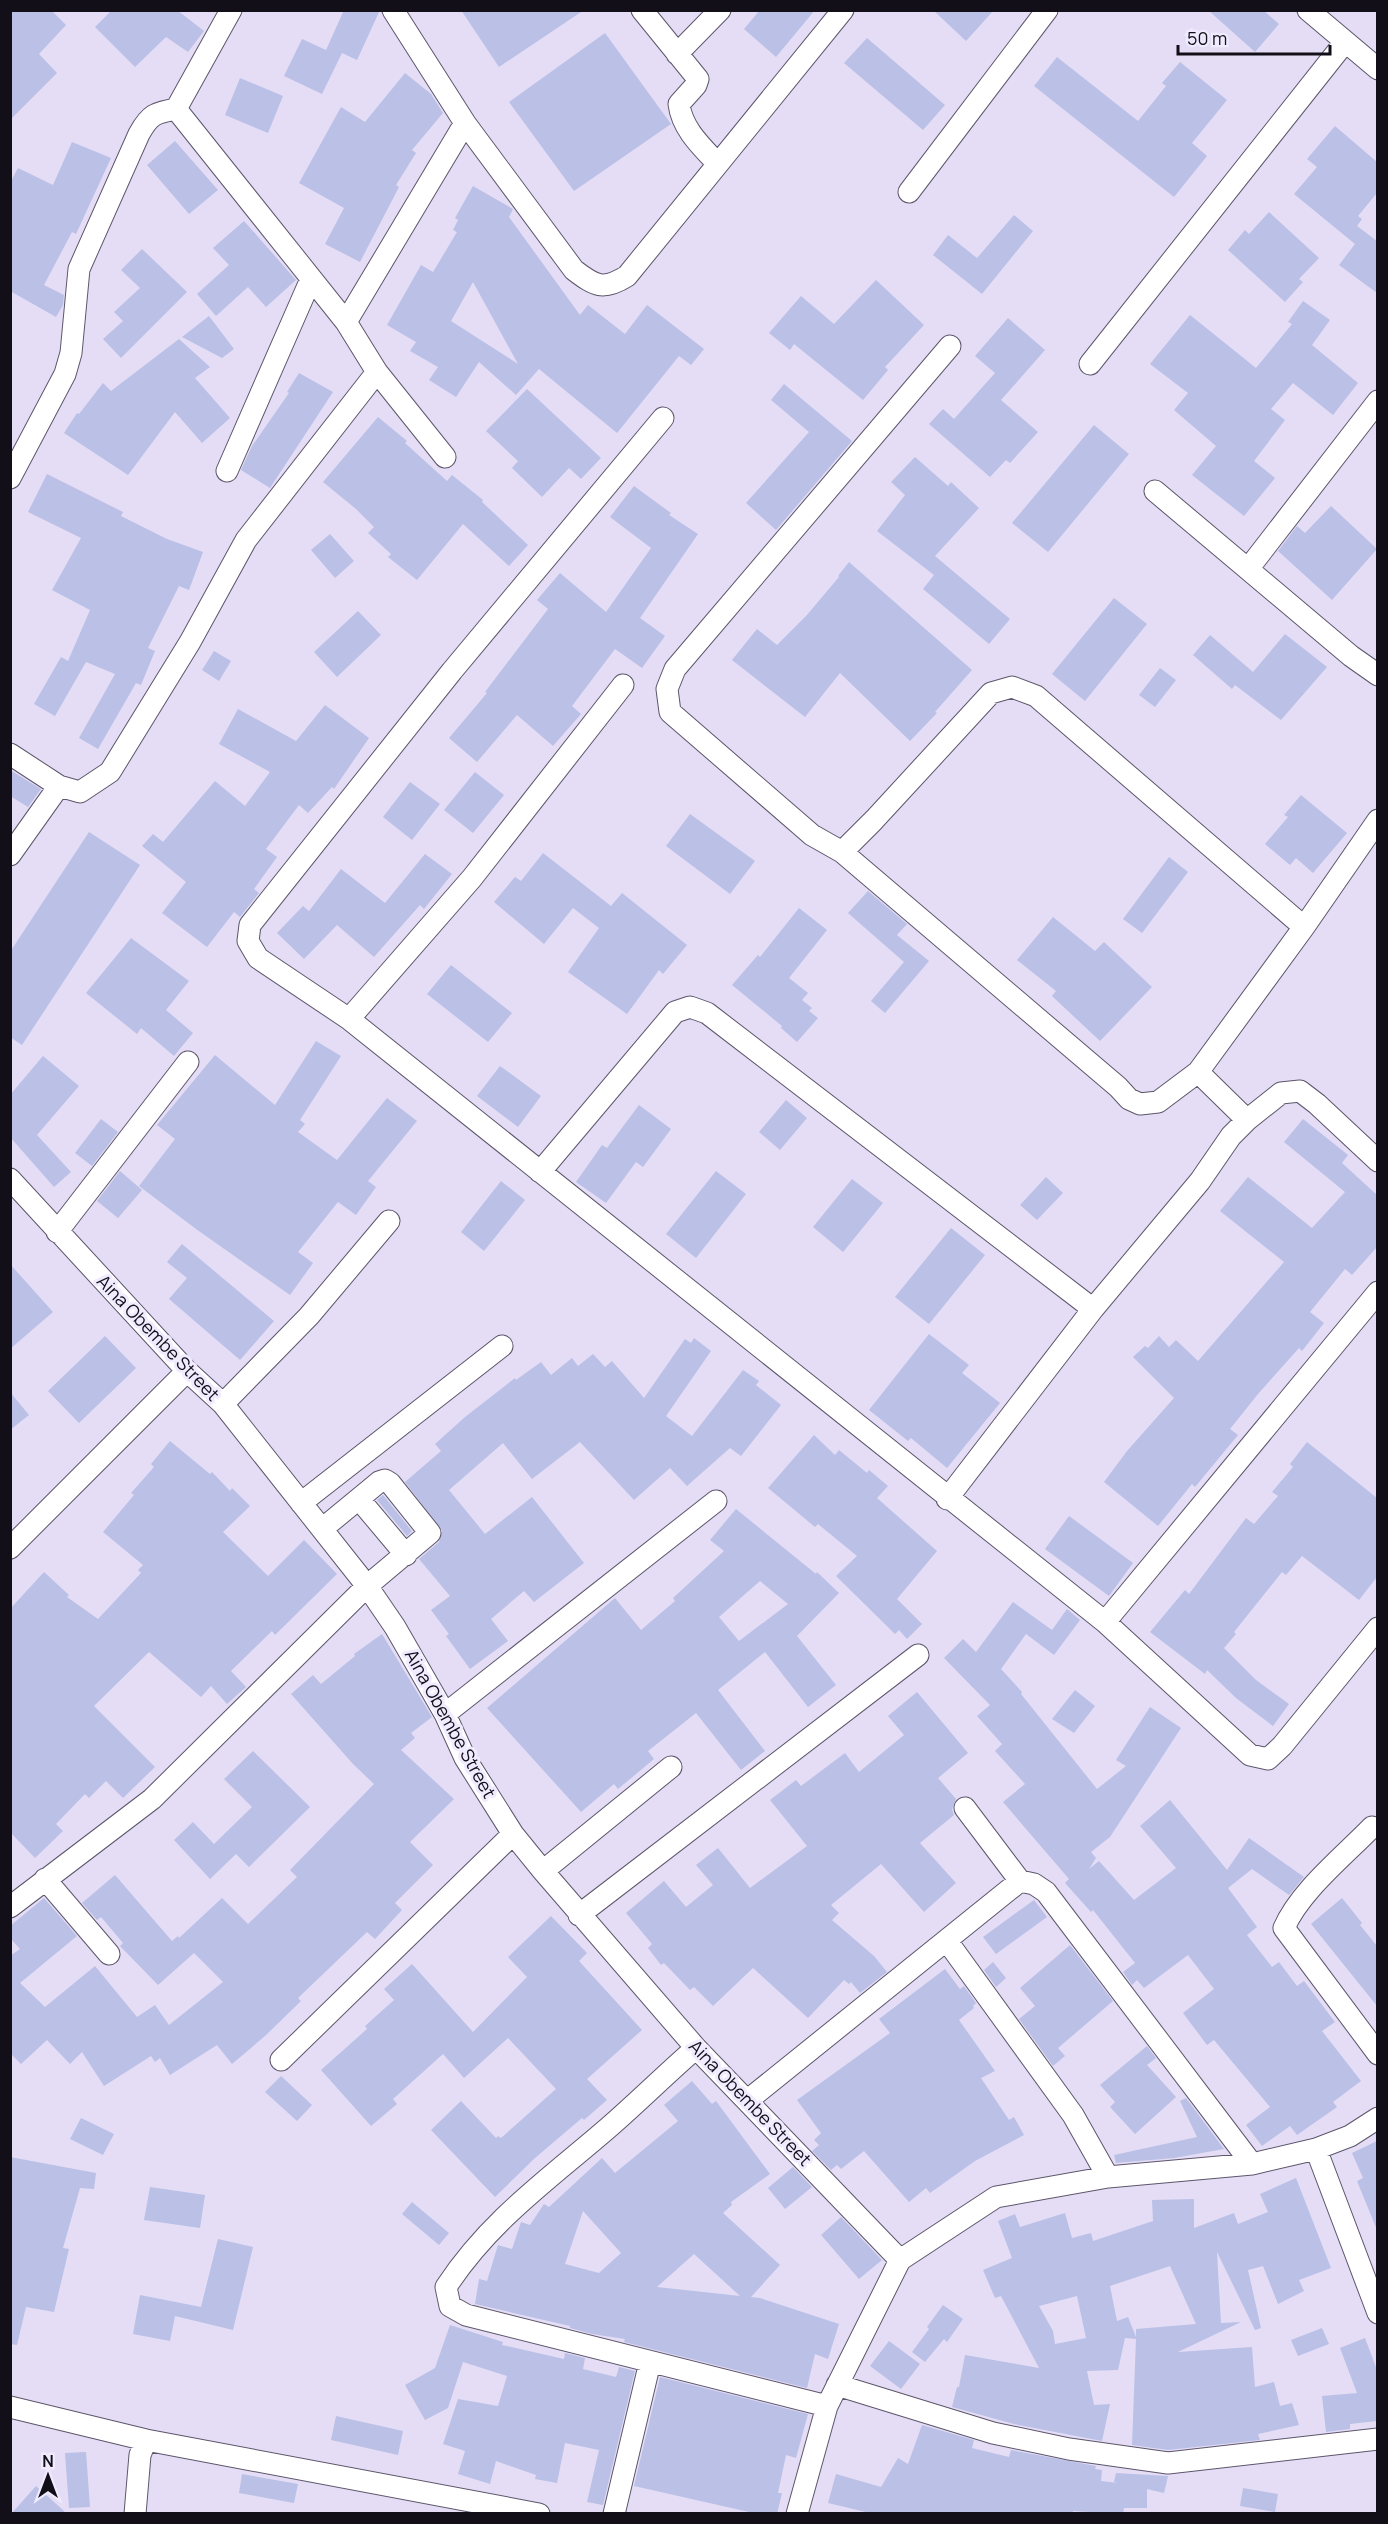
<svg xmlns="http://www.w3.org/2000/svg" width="1388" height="2524" font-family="Manrope,sans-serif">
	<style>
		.building { fill: #bac0e6; fill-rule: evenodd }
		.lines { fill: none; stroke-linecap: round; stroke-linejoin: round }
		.minor-casing { stroke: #5d566b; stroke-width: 23 }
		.minor { stroke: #fff; stroke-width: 21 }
		.labels { text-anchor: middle; stroke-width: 6; stroke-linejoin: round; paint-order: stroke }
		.street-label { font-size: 18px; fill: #120f18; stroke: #f1ebff }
	</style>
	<rect width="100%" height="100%" fill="#e4ddf5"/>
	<path class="building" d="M10,10h41l15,15 -27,29 18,19 -47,47z
		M112,10h65l27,21 -16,21 -22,-15 -31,30 -40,-40z
		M344,10h36l-23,50 -15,-7 -20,41 -38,-18 18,-37 24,11z
		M461,10h123l-85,57z
		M760,10h55l-39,47 -32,-28z
		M933,10h61l-28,31z
		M1208,10h55l16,14 -24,28z
		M605,33l66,91 -97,67 -65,-89z
		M867,38l78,67 -22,25 -79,-67z
		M1057,57l81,64 28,-35 -4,-3 18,-21 47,38 -35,43 15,13 -33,41 -140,-111z
		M405,73l26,21 12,19 -31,37 4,3 -20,32 3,2 -39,75 -35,-18 19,-36 -45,-25 42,-76 24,15z
		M240,78l43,18 -15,37 -43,-18z
		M1335,126l42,36v31l-19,23 4,3 -5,7 20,15v52l-38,-28 16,-21 -61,-50 23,-27 -10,-8z
		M175,141l43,49 -29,24 -42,-49z
		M72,142l39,16 -35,76 -4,-2 -28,53 20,10 -1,10 -7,12 -46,-26v-108l8,-15 35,17z
		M473,186l40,23 -4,8 71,98 8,-10 37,29 22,-29 57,44 -13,16 -12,-9 -62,77 -78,-64 -23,26 -37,-33 -23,35 -27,-17 9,-13 -28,-16 6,-9 -29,-17 34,-60 12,7 24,-40 -4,-2 5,-10 -3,-2zM473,282l45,82 -67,-43z
		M1269,212l50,46 -20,21 4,3 -18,20 -57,-52 17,-20 4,4z
		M1014,215l19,16 -51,63 -49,-39 15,-20 29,23z
		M244,221l52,59 -30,27 -18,-20 -32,29 -19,-22 32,-29 -16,-17z
		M142,249l45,43 -66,66 -18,-19 20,-18 -9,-9 26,-24 -19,-18z
		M876,280l48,45 -39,42 3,3 -25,30 -69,-56 -4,6 -21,-17 32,-37 33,28z
		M1303,301l27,19 -18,25 46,38 -25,32 -40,-32 -22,26 14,11 -31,41 21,17 -31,38 -52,-41 24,-29 -42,-36 14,-17 -38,-29 40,-49 66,53 36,-44 -4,-2z
		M209,316l25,33 -12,9 -40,-21z
		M1008,318l37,32 -44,50 37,32 -28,31 -4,-3 -16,17 -61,-53 14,-15 11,10 41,-46 -20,-17z
		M179,339l31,28 -15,11 35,40 -28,25 -27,-31 -47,63 -64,-42 13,-20 2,1 24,-31 8,8z
		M299,373l34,19 -63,96 -29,-18 11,-24 37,-53 -2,-1z
		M784,384l68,57 -76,89 -30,-27 63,-71 -38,-32z
		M527,389l74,69 -20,21 -12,-11 -27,29 -30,-29 6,-7 -32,-30z
		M378,417l29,24 -2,2 42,38 5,-6 31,25 -1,2 46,43 -19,21 -46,-42 -46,56 -29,-23 3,-3 -23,-21 6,-6 -18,-18 -33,-27z
		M1094,425l35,29 -81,98 -36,-29z
		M915,457l33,29 3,-4 28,26 -44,48 75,63 -21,25 -66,-55 11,-14 -57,-44 28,-36 -14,-13z
		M47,474l76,38 -2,4 46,23 36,13 -14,38 -10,-4 -31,62 7,3 -14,34 -5,-2 -38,66 -19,-11 36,-64 -29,-12 -31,54 -21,-12 27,-47 7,4 22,-51 -38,-20 29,-52 -53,-26z
		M634,486l37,27 -2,2 29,19 -58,84 25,18 -23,32 -27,-19 -43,57 9,8 -28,32 -36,-31 -40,47 -28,-24 38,-45 -2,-1 63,-83 -11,-9 23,-27 46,39 45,-64 -41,-31z
		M1331,506l46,43 -45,51 -54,-49 19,-25 8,7z
		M330,534l24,27 -19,17 -24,-28z
		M849,562l123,108 -37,42 2,1 -27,28 -70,-68 -35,44 -73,-57 25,-31 20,16 29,-29 33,-39 -1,-1z
		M1114,598l33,26 -62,77 -33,-27z
		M358,611l23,24 -44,42 -23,-25z
		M1285,634l42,33 -46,53 -46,-35 -3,4 -39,-34 17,-20 43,37z
		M214,651l17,10 -12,20 -17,-11z
		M1160,668l16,12 -21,27 -16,-12z
		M325,705l44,33 -35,51 -2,-2 -24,26 -9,-8 -33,44 11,8 -23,32 5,4 -19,24 -6,-5 -27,35 -45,-34 24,-31 -44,-36 11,-12 10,8 52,-61 30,25 25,-34 -51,-28 19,-35 58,32z
		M10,770l31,19 -13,18 -18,-11z
		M475,772l29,23 -31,38 -29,-23z
		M410,782l30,22 -28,36 -29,-23z
		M1301,795l46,38 -34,40 -17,-15 -6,7 -25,-21 23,-27 -4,-2z
		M690,814l65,47 -25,33 -64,-48z
		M89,832l51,33 -118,180 -12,-8v-85z
		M543,853l68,53 11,-13 65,52 -24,29 -4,-4 -32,44 -59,-42 31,-44 -26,-20 -29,36 -50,-42 21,-25 6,4z
		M425,854l27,20 -28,35 -4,-4 -46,52 -37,-32 -33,34 -27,-26 26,-27 6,5 32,-42 44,34z
		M1169,857l19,15 -46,61 -19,-14z
		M868,891l39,33 -10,11 32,26 -44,52 -14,-12 33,-39 -56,-49z
		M799,908l28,22 -38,48 19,15 -6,7 10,8 -3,3 9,7 -21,24 -16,-14 1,-2 -50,-41 26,-30 2,2z
		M1053,917l42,34 9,-9 48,45 -52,54 -48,-45 4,-5 -39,-31z
		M131,938l58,43 -23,29 27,23 -19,23 -33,-28 -4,6 -51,-41z
		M451,965l61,48 -24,29 -61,-48z
		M316,1041l25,15 -41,64 5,4 -7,8 39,28 50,-62 30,23 -49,60 8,6 -20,28 -18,-13 -40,50 15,11 -23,32 -94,-66 -57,-43 36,-47 -18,-14 58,-70 60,50z
		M43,1056l36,30 -42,49 34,37 -17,15 -44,-50v-42z
		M500,1066l41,30 -23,31 -41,-31z
		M786,1100l21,18 -27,32 -21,-18z
		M639,1105l32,24 -28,38 -7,-5 -30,41 -30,-21 26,-37 5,3z
		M101,1119l17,13 -26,34 -17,-13z
		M1303,1119l45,36 -6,8 35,32v52l-25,28 -7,-6 -35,43 14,11 -22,28 -3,-3 -41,46 -28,35 8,6 -43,52 -3,-3 -34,42 -54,-44 23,-31 47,-53 -41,-41 12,-11 3,2 11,-12 10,11 7,-7 22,21 86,-99 -64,-51 28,-34 64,51 33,-36 -61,-50z
		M120,1171l22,19 -24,28 -21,-17z
		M716,1171l30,23 -50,64 -30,-24z
		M1046,1177l17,16 -26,27 -17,-15z
		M852,1179l31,24 -40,49 -30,-25z
		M501,1181l24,19 -41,51 -23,-19z
		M951,1228l34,27 -56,69 -34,-27z
		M182,1244l92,77 -34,39 -71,-61 18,-21 -20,-16z
		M10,1264l43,48 -43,37z
		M929,1334l40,31 -7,8 38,30 -53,65 -36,-30 -3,3 -39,-31z
		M105,1336l31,32 -57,55 -31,-32z
		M694,1338l17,13 -45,65 26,20 51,-66 16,11 -3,4 25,20 -40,51 -11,-8 -43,38 -17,-18 -36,32 -54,-58 -48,37 -29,-36 -54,47 36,44 47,-37 52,66 -50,39 -10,-11 -33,28 17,22 -38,28 -24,-33 3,-2 -18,-24 19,-14 -31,-37 20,-17 3,-12 -37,-48 36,-31 -6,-7 30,-27 50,-39 1,2 25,-18 10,13 21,-17 6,8 15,-12 12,13 7,-6 32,37 41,-59 6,4z
		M10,1392l19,23 -19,15z
		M814,1435l21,20 4,-5 28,23 2,-3 19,16 -11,12 60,53 -40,48 25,25 -15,15 -8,-9 -4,4 -59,-58 21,-20 -39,-32 -3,3 -47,-39z
		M170,1441l40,33 2,-2 18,19 2,-3 18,18 -27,26 45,44 36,-36 33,34 -62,61 -3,-4 -41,40 15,16 -19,17 -16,-18 -10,11 -52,-45 -55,54 61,61 -32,31 -17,-17 -17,17 -4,-4 -29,30 7,7 -28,27 -25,-26v-223l34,-37 25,23 -2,2 31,22 43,-46 -3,-3 5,-5 -40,-33 31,-37 -3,-2 23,-26 -3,-3z
		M1307,1442l70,56v79l-18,23 -57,-44 -16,19 -4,-3 -48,60 2,2 -12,14 32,32 33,24 -16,22 -37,-28 -29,-28 -2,4 -55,-42 35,-42 4,4 57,-76 8,6 24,-28 -6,-4 21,-25 -3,-3z
		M383,1495l29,36 -5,5 -30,-36z
		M736,1509l80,65 1,-2 22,21 -42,43 39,49 -28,22 -43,-55 -47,38 47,61 -24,19 -45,-57 -48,38 6,8 -36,30 -4,-5 -33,28 -94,-104 128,-110 26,32 34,-29 -2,-3 51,-47 -14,-11zM760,1581l28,23 -49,37 -20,-24z
		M1069,1516l64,47 -24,33 -64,-47z
		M1013,1602l39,28 15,-21 13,11 -26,35 -28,-21 -25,35 21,23 -1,2 76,95 29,-23 -10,-6 34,-53 31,21 -71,109 -19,15 5,6 -7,11 10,-8 35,39 42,-32 -36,-42 30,-26 57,70 22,-32 55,39 -15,18 -37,-26 -24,19 29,39 -10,8 25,32 7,-5 18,24 7,-5 31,41 -13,9 39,50 -28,21 4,5 -40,28 -7,-9 -28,20 -16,-21 24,-18 -56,-67 -7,5 -24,-32 31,-24 -26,-34 -44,33 -7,-8 -5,5 -9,-13 12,-9 -42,-53 -2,2 -26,-29 4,-4 -66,-77 22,-18 -30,-33 7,-7 -25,-28 13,-11 -46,-47 19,-19 13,13z
		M382,1634l50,83 -21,16 4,5 -14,12 53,49 -44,43 23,23 -38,38 7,7 -27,29 -8,-7 -69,66 3,3 -36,35 -33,28 -15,-19 -47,30 -10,-17 -5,4 -4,-6 -47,30 -22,-34 -12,12 -23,-24 -26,24 -11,-11v-97l10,-7 -10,-11v-12l34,-28 33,38 -57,47 25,24 50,-41 42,51 18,-12 14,20 54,-43 -29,-29 -36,32 -38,-39 3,-3 -22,-26 -4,3 -15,-17 33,-28 57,66 6,-5 1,2 43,-40 26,26 49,-47 -7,-7 84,-86 -21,-20 -62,-70 22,-19 8,9 34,-28 -1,-2z
		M1075,1690l20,16 -21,27 -22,-14z
		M917,1692l51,61 -30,25 18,21 -4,10 2,6 -34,28 36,40 -32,29 -43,-48 -50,41 8,8 -7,7 42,36 13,16 -27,21 -9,-11 -2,2 -5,-4 -36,38 -55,-50 -40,38 -19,-19 -4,3 -26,-27 -3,2 -13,-17 4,-4 -26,-31 38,-32 22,26 27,-22 -17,-20 22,-17 32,40 57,-42 -37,-46 26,-20 5,6 44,-33 14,19 45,-37 -16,-19z
		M253,1751l57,56 -61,60 -13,-13 -26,25 -36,-39 19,-18 21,22 38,-37 -28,-28z
		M1342,1898l20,25 -2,2 17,21v60l-66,-82z
		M1034,1900l13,17 -51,37 -13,-17z
		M551,1916l36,37 -8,8 63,69 -55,49 20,21 -23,20 -2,-2 -47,40 -40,39 -64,-67 30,-29 35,37 2,-2 3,2 55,-49 -48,-51 -44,40 -21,-24 -50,45 4,5 -26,22 -50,-56 46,-41 -2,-3 29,-26 -10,-11 28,-25 61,68 54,-55 -19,-20z
		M1070,1945l43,56 -55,47 7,8 -12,10 -34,-47 16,-13 -15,-18z
		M993,1962l13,16 -10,9 -12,-17z
		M945,1969l15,20 4,-3 12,17 -3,3 1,2 -15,12 36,51 -14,7 28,42 5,-3 10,18 -49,26 -45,32 -4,-5 -17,14 -45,-51 -23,18 -4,-4 -6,5 -19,-19 7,-6 -5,-5 7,-7 -24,-33 93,-67 -11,-14z
		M1147,2046l9,12 -9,7 29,32 -41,37 -25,-27 5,-5 -15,-17z
		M281,2076l31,29 -15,16 -32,-29z
		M692,2081l20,23 4,-3 54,73 -39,28 1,3 -9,8 57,52 -29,32 9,1 79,26 -11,35 -13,-5 -8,34 -183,-46 1,-3 -33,-5 -22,-6v-2l-95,-22 4,-25 8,2 11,-36 14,4 9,-27 9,3 14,-21 5,3 53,-49 13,15 63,-52 -14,-16zM583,2211l38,42 -22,20 -34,-9zM694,2254l46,42 -83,-9z
		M1186,2098l38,51 -50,9 -58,5 -2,-8 83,-18 -17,-36z
		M81,2118l33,16 -11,21 -33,-16z
		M1377,2141v89l-20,-49 6,-3 -11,-25z
		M10,2157l86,16 -2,16 -14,-1 -17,60 6,1 -15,63 -28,-5 -9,38 -7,-1z
		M793,2167l19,20 -27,22 -17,-21z
		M1296,2178l35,90 -32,12 5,11 -26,13 -15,-38 -15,4 13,58 -6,2 -38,-78 4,71 20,-1 -63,30 74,-5 3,40 19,-5 6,24 12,-3 7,22 -41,9 2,6 -92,10 -36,-5 4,-106 -11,-1 -7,32 -31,1 7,34 16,-1 -8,37 -88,-17 -62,-17 5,-20h2l6,-32 74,13 -38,-72 -6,2 -12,-28 29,-12 -14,-37 17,-7 5,13 45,-14 7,25 19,-5 2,8 60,-20 -1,-21 42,-1v29l40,-15 4,11 30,-12 -8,-18zM1170,2266l26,58 -60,5v8l-8,-20 -11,4 -7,-35zM1077,2296l9,42 -31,6 -2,-13 -14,-25z
		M150,2187l55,8 -5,33 -56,-8z
		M412,2202l37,31 -10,12 -37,-31z
		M841,2217l41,43 -23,19 -38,-44z
		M218,2239l35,8 -20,83 -58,-14 -5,25 -37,-7 7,-39 61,12z
		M943,2305l20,14 -16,23 -3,-3 -19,23 -13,-10 17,-23 -2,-2z
		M450,2325l53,17 -1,3 62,14 1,-6 20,5 -2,11 33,8 3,-10 16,4 -32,134 -16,-3 12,-52 -34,-7 -8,40 -22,-4 1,-4 -40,-14 -6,23 -32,-10 7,-23 -22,-7 15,-45 40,7 9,-30 -44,-14 -15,46 -23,12 -20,-35 30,-17z
		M1322,2328l7,16 -31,12 -7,-16z
		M1365,2338l12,32v51l-27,3v5l-24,3 -4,-36 35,-3 -17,-45z
		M889,2341l31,23 -19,25 -31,-23z
		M660,2377l148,37 -12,44 -10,-3 -8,38h4l-5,21h-19l-124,-28z
		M336,2416l67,15 -5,24 -67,-15z
		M922,2425l52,15 -2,8 37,9 2,-7 85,16 -1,3 7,1 -1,11 17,2 -4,-1 2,-9 52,3 -4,17 -17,-4v19h-23l-1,6 -50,-3 -1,3h-198l-46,-11 8,-29 45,13 17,-29 10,6z
		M86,2452l4,55 -21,1 -4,-55z
		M242,2474l56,10 -4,19 -55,-10z
		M36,2486l27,24 3,4h-55z
		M1243,2488l35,6 -3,18 -35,-6z"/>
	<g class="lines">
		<g class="minor-casing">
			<path id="minor" d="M393,10l72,113 109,147c21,16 29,21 53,6l216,-266
				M642,10l56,69 -2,6 -17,19c3,25 23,43 39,60
				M1308,10l70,59
				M677,54l43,-44
				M176,109l170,213 31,50 68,85
				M909,192l138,-182
				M346,322l119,-199
				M950,346l-275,323 -8,20 3,23 142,123 30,17 32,-32 117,-127 21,-6 24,9 268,231
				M1090,364l255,-322
				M663,418l-211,253 -202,254 -2,16 10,17 91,61 756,603 273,-330
				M227,471l84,-192
				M10,478l55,-104 6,-21 8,-84 60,-135c11,-20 16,-21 37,-25l55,-99
				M1155,491l196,165 27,19
				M1248,569l130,-168
				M10,754l49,32 21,6 30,-20 80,-130 56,-102 131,-168
				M842,852l276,235 11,12 11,5 18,-2 40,-30 106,-145 74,-107
				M10,855l49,-69
				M349,1019l123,-141 151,-193
				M1247,1120l34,-27 19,-2 17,13 61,57
				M540,1172l135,-160 15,-5 17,6 386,296
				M10,1179l177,192 36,33 144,182 28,41 50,87 20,44 48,76 30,37 153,177 204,212
				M57,1232l131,-170
				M223,1404l86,-88 80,-95
				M359,1499l47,56
				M947,1499l146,-190 107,-128 31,-45 16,-16 -49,-48
				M301,1503l201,-157
				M10,1548l177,-177
				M1105,1622l145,133 18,4 14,-13 96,-118
				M445,1714l271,-213
				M965,1808l55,73
				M1372,1827c-28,29 -72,64 -88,101l94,126
				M543,1871l128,-104
				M45,1879l64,75
				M10,1907l142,-108 215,-213 63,-53 -40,-50 -5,-3 -6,2 -57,47
				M579,1915l339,-260
				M947,1941l126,174 35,62
				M696,2048c-30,26 -58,54 -88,80 -59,51 -118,92 -162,159l4,19 16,9 361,91
				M281,2060l232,-226
				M748,2100l272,-219 14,3 12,8 206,272
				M1316,2149l62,164
				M837,2385l156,48 76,16 99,14 210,-24
				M10,2407l136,33 393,74
				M135,2514l5,-59 6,-15
				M614,2514l36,-152
				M797,2514l30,-108 73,-146 96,-63 112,-20 144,-13 64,-15 34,-13 28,-18"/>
		</g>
		<use href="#minor" class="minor"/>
	</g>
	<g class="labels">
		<g class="street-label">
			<text transform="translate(158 1338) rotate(46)" y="6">Aina Obembe Street</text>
			<text transform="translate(450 1724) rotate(61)" y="6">Aina Obembe Street</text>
			<text transform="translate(750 2103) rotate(46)" y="6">Aina Obembe Street</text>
		</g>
	</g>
	<rect width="1388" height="2524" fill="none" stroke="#120f18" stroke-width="24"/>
	<g transform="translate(48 2476)" stroke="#f1ebff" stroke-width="4.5" paint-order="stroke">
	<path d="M0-4.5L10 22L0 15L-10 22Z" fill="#120f18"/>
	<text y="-9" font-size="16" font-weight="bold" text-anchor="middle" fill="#120f18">N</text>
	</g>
	<path d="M1178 45v9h152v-9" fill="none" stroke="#120f18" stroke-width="3"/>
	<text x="1187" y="45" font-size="18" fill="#120f18" stroke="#f1ebff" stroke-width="4.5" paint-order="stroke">50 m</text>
</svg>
